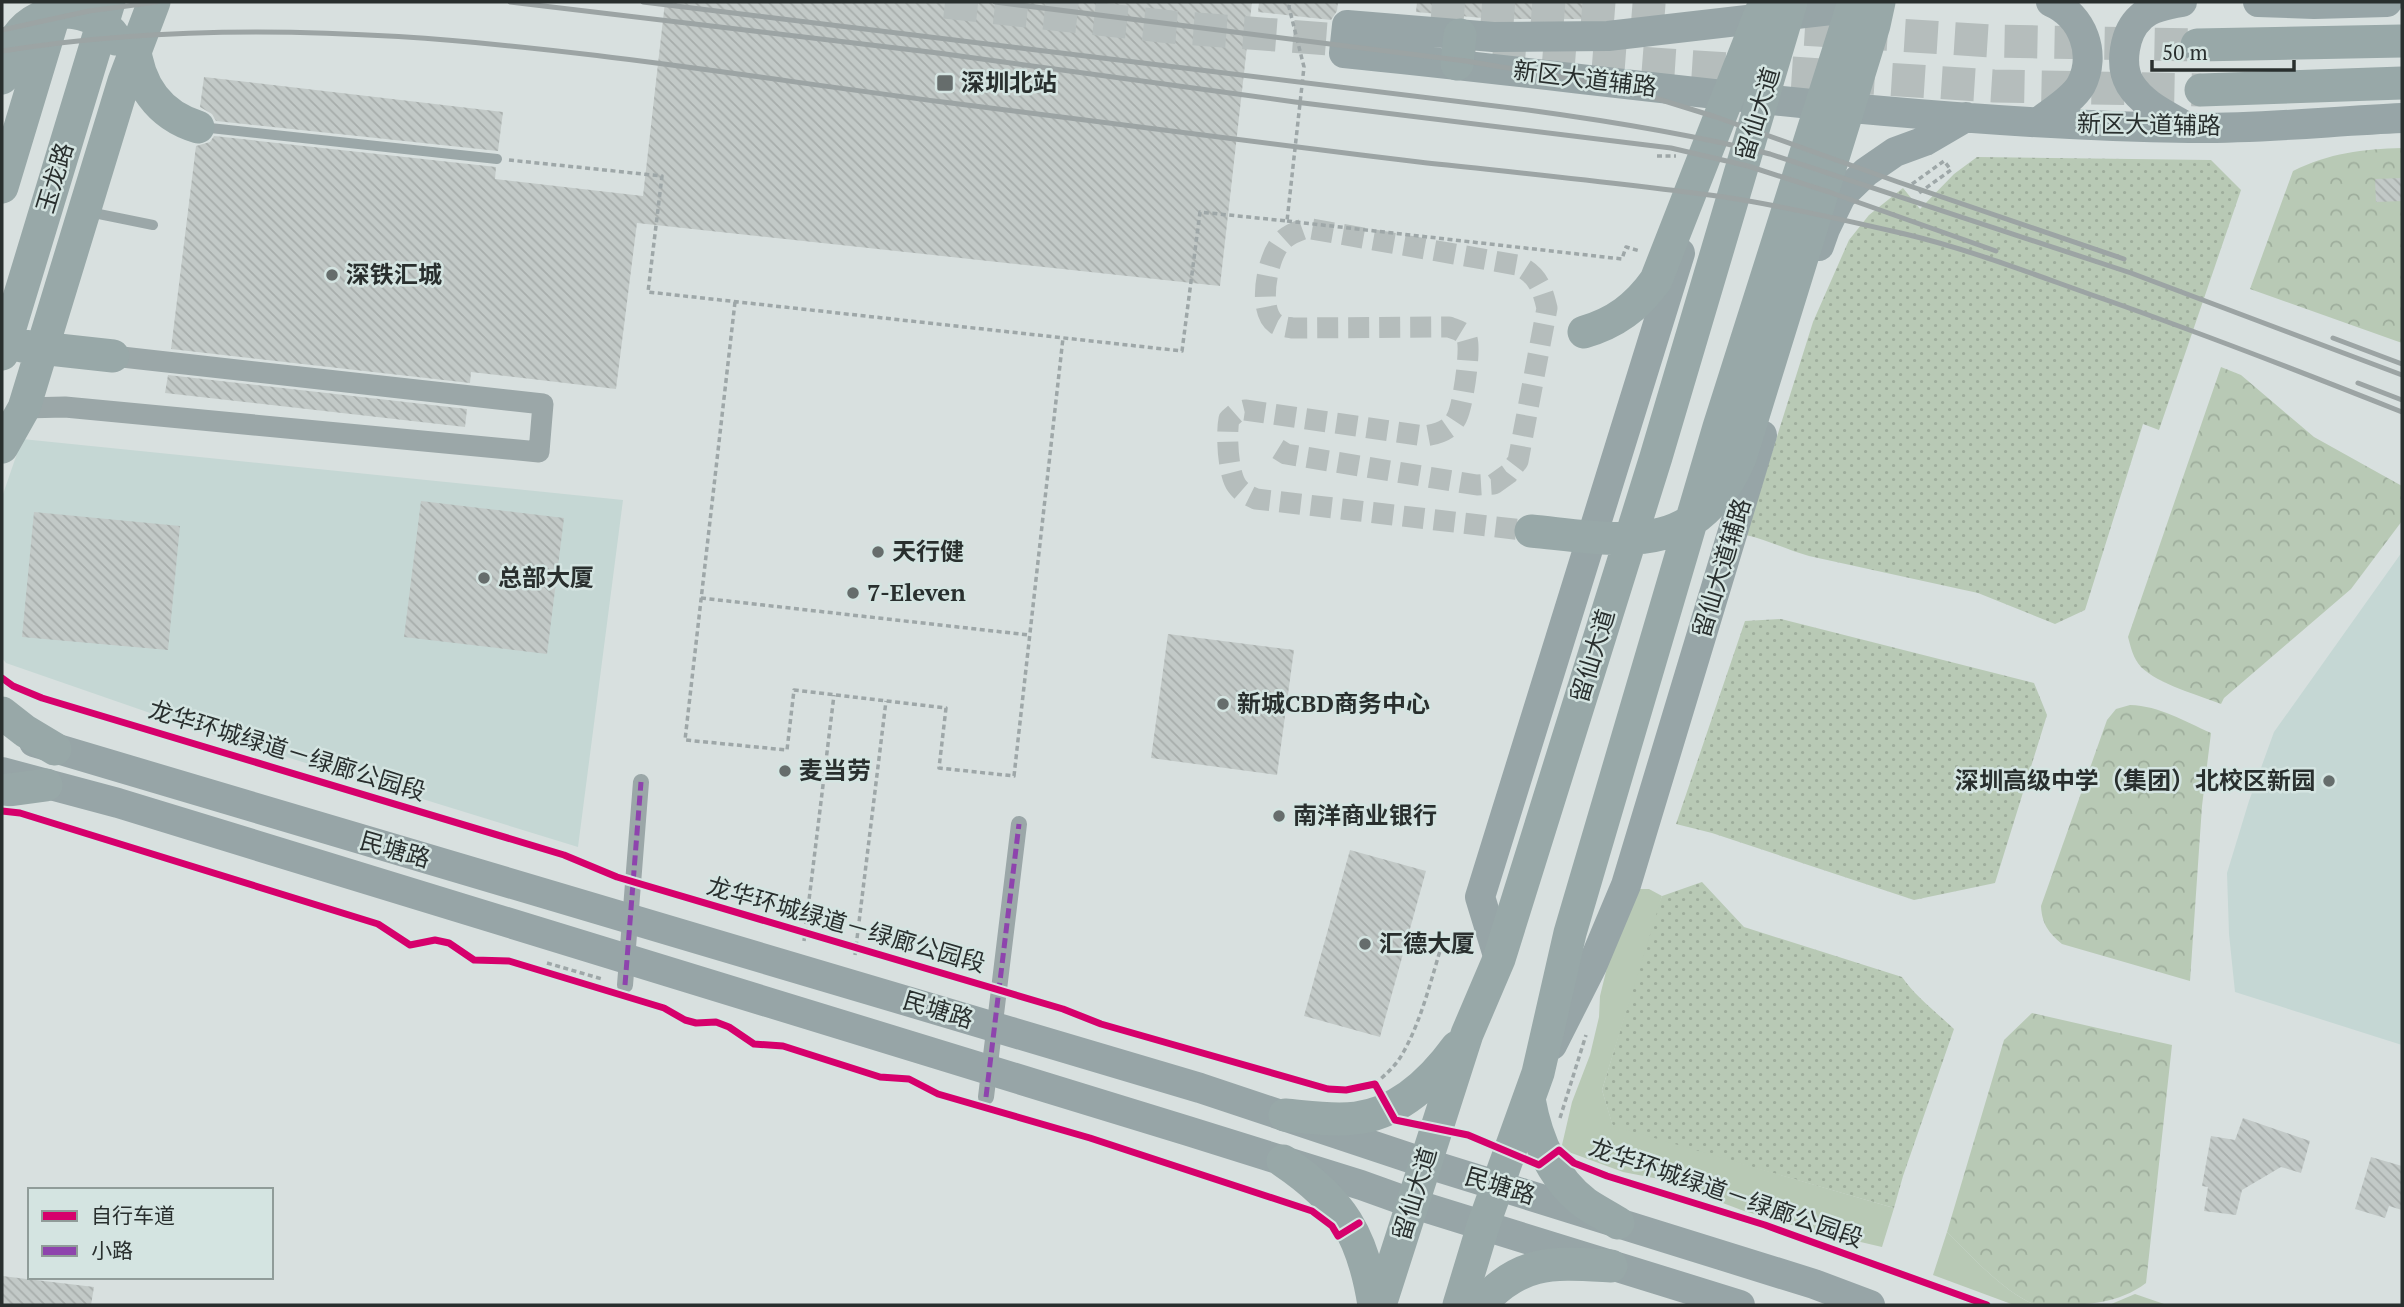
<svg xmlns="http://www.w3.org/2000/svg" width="2404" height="1307" font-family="'PT Serif','Noto Sans SC',serif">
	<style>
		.built { fill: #c5d7d4 }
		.grass { fill: url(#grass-dots) }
		.forest { fill: url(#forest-crowns) }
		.green { fill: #b8c9b5 }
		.building { fill: url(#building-back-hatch) }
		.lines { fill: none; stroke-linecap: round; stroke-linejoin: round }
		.minor-tunnel { stroke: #b5bdbc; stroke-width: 21; stroke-dasharray: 21 10; stroke-linecap: butt }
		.primary-tunnel { stroke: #b5bdbc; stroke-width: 33; stroke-dasharray: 33 17; stroke-linecap: butt }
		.path { stroke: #9ea7a8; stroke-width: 3.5; stroke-dasharray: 5 3.5; stroke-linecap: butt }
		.service { stroke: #9ba7a8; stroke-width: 10 }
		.pedestrian { stroke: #9ba7a8; stroke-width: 16 }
		.minor { stroke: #9ba7a8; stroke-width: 21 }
		.secondary { stroke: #97a5a7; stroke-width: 30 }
		.primary { stroke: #98a8a8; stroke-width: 33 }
		.rail { stroke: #9ca4a4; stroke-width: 5 }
		.quiet { stroke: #8e44ad; stroke-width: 5; stroke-dasharray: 10 5; stroke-linecap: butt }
		.cycleway-casing { stroke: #d4e4e1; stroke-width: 11 }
		.cycleway { stroke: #d6006c; stroke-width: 7 }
		.poi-dot { fill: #666d6c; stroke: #d4e4e1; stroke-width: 2.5 }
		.labels { text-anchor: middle; stroke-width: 5; stroke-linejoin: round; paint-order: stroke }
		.street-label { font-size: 24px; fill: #292f2e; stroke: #d4e4e1 }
		.poi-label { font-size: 24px; font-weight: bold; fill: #292f2e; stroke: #d4e4e1; text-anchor: start }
	</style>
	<defs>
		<pattern id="grass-dots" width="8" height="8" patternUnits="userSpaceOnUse" patternTransform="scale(1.75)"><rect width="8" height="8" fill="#b8c9b5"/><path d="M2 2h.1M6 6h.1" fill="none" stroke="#9ead9c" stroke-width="1.8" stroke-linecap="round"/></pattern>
		<pattern id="forest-crowns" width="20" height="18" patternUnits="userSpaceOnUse" patternTransform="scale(1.75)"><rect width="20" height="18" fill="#b8c9b5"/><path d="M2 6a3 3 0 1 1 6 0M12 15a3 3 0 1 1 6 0" fill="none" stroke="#9ead9c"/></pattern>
		<pattern id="building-back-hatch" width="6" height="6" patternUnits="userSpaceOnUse" patternTransform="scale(1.75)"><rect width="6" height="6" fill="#c2c9c7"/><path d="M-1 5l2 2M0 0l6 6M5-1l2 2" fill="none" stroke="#a7adab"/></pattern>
	</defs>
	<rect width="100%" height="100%" fill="#d8e0df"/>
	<path class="built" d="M22,439l601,61 -45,347 -376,-116 -196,-68 -4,-5v-161z
		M2402,552v493l-167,-53 -6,-58 -2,-61 22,-72 25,-69z"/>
	<path class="grass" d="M1977,157l234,3 30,30 -82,240 -16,-6 -58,186 -30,14 -77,-31 -169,-37c-22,-6 -41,-16 -63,-21l67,-213 36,-82 20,-25 34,-27 17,21 34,-35z
		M1781,619l253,64 13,32 -52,168 -81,17 -202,-67 -36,-9 69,-203z
		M1702,882l42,45 158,50c14,20 34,35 52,52l-51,147 -9,32 -281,-81 -11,-37 54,-179 6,-15z"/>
	<path class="forest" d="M2402,148v195l-152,-54 43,-118c36,-18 70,-22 109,-23z
		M2221,367l20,8 73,62 88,49v35l-51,68 -127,109 -3,6c-23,-9 -63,-20 -80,-37 -8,-9 -10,-19 -13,-30z
		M2130,705c30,1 54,16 81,28l-9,73 -12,175 -128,-37c-14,-12 -20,-20 -21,-38l66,-186 9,-11z
		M2032,1013l140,32 -26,238c-32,24 -68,22 -110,22 -32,-12 -64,-49 -89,-73l57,-192z"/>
	<path class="green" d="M1636,889h13l13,7 -60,194 11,36 281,82 -12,39 -77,-18 -61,-18 -85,-32 -36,-7 -57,-21 -4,-6 10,-43 18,-47 9,-38 1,-21 14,-57z
		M1947,1232c25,24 57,61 89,73h-22l-81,-30z
		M2135,1294l32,11h-58z"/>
	<path class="building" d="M665,2h587l-32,284 -583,-63 -21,166 -145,-17 -1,11 -299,-34 25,-203 14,-4 4,-6 282,31 -1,12 148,17z
		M1259,2h79l-1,9 -6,9 -73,-8z
		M1417,2h189l-2,17h-110l-78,-7z
		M204,77l299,35 -5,39 -282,-30 -4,-7 -12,-7z
		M2402,178v23l-26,1 -1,-23z
		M168,375l299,34 -2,18 -300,-34z
		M421,501l143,17 -17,136 -143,-17z
		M34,512l146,14 -12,124 -146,-13z
		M1168,634l126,16 -17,125 -126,-17z
		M1350,850l76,21 -46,166 -76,-21z
		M2243,1118l67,23 -9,32 -20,-6 -39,23 -6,25 -32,-4 4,-24 -6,-1 9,-50 24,4z
		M2371,1157l31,9v44l-13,-4 -4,12 -30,-9z
		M2,1276l92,11 -3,18h-89z"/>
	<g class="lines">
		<path class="minor-tunnel" d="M1278,449l8,5 191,31 17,-1 14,-10 10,-13 29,-153c-5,-21 -10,-34 -30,-43l-211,-37c-11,4 -20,7 -27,17 -12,16 -22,66 -3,79 4,2 11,3 16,4l157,-1c7,3 15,4 18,12 4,11 -4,66 -10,78 -6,13 -19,17 -32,19l-180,-26 -8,2 -8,7c-3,16 -1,55 8,67 5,7 12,10 19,13l275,32"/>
		<path class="primary-tunnel" d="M945,2l226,25 496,38 327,21 207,4
			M1432,2l245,19
			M1755,26l237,15 205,4"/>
		<path class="path" d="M1657,156h19
			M509,160l153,16 -14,116 534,59 18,-139 87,9 17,-154 -15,-60 1,-5
			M1912,184l32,-23 7,9 -32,23
			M1287,221l335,38 4,-12 14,4
			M735,302l-50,438 102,10 7,-60 152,18 -7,60 75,8 49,-438
			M701,598l328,37
			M804,941l30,-246
			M855,955l31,-254
			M547,963l55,16
			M1375,1084c11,-10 22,-19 29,-33 18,-32 28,-75 39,-110
			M1560,1118l26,-83"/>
		<path class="service" d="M201,127l296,32
			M89,212l64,13"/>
		<path class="pedestrian" d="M625,985l16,-203
			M986,1097l33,-273"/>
		<path class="minor" d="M24,408l41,-1 474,45 4,-48 -430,-48"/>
		<path class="secondary" d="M2182,2c-13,2 -31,5 -41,15 -17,15 -22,48 -11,67 13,21 37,31 57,43
			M2258,2l56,2 73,-2
			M1875,5l-267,31 -115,1 -146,-12 -3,28c281,28 562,71 845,75 71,1 143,-7 213,-10
			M2040,121c13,-10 33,-22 41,-36 16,-31 2,-69 -30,-83
			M1819,246l6,-17 16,-33 25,-24 29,-20 30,-11 41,-24
			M34,742l1166,346 225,75 389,121 56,21
			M2,772l116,31 1070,328 173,54 53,19 326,101
			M1499,959l-19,-62 200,-644
			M1552,1045l40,-79 34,-81 136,-450"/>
		<path class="primary" d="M134,44c4,40 24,71 64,83
			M2197,45l205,-4
			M1457,64l3,-29
			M2,78c3,-14 7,-29 15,-41 24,-34 76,-33 99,2
			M2201,90l201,-7
			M2,187l56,-185
			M1584,332c31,-9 53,-25 72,-52l109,-278
			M22,346l91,10
			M2,354l107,-352
			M2,447l22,-39 100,-327 30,-79
			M1531,531c91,9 165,28 209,-73l134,-433 5,-23
			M2,713l23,18 30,18
			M2,791l44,-6
			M1529,1099c7,39 23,79 56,104 10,7 22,13 33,20
			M1285,1115c23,2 48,6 71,3 43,-5 77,-38 101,-71
			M1283,1161c59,40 80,74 91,144
			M1380,1305l87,-271 32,-75 157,-502 135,-455
			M1459,1305l24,-79 55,-153 32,-140 149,-506 135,-425
			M1480,1305c41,-46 73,-42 131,-39"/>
		<path class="rail" d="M510,2l428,51 357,49 376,46 77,18 81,26 167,59
			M643,2l885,108c81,11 162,24 242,44l361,119 271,102
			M995,2l471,59 126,21 63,16 61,19 182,65 226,77
			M2,30l87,-19 68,-9
			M2,51c313,-51 630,11 941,51 158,21 317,41 476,60 101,11 204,21 305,35 60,9 121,23 181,37 63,15 125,39 187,61 104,36 207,76 310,117
			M2333,338l69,26
			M2358,383l44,17"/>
		<path class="quiet" d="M625,985l16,-203
			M986,1097l33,-273"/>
		<g class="cycleway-casing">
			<path id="cycleway" d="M2,678l11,8 29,12 522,157 53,22 446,132 38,15 227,65 18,1 29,-6 20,36 73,15 71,30 20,-15 15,13 33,13 158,49 222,80
				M2,811l18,2 358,111 32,21 25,-5 14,3 25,17 35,1 155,47 21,12 11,3 20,-1 13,5 25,17 29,2 97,31 29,2 29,15 152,44 222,73 20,15 6,10 21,-13"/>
		</g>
		<use href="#cycleway" class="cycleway"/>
	</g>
	<g class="poi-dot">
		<rect x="936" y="74" width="18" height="18" rx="3.5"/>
		<circle cx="332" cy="275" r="7"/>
		<circle cx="878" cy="552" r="7"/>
		<circle cx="484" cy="578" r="7"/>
		<circle cx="853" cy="593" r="7"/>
		<circle cx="1223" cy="704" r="7"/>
		<circle cx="785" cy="771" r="7"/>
		<circle cx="2329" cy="781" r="7"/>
		<circle cx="1279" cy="816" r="7"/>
		<circle cx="1365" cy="944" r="7"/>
	</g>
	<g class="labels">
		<g class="street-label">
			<text transform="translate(1585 79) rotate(7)" y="8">新区大道辅路</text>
			<text transform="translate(1758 114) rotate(-73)" y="8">留仙大道</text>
			<text transform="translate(2149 125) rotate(1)" y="8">新区大道辅路</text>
			<text transform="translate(55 178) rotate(-73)" y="8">玉龙路</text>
			<text transform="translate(1722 568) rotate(-73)" y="8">留仙大道辅路</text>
			<text transform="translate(1593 656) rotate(-73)" y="8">留仙大道</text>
			<text transform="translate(287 751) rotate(17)" y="8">龙华环城绿道－绿廊公园段</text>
			<text transform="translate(395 850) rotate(16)" y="8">民塘路</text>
			<text transform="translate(846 925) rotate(16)" y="8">龙华环城绿道－绿廊公园段</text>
			<text transform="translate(938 1010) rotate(17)" y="8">民塘路</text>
			<text transform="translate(1500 1186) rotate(17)" y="8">民塘路</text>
			<text transform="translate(1726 1193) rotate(19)" y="8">龙华环城绿道－绿廊公园段</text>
			<text transform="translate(1415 1194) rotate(-73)" y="8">留仙大道</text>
		</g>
		<g class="poi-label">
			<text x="961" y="91">深圳北站</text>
			<text x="346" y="283">深铁汇城</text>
			<text x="892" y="560">天行健</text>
			<text x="498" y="586">总部大厦</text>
			<text x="867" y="601">7-Eleven</text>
			<text x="1237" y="712">新城CBD商务中心</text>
			<text x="799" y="779">麦当劳</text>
			<text x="2315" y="789" text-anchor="end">深圳高级中学（集团）北校区新园</text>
			<text x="1293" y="824">南洋商业银行</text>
			<text x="1379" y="952">汇德大厦</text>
		</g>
	</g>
	<rect width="2404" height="1307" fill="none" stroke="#292f2e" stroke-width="7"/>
	<rect x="28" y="1188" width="245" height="91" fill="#d4e4e1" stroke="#909c99" stroke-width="2"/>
	<rect x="42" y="1211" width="35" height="10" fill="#d6006c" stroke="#909c99" stroke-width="2"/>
	<text x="91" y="1223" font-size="21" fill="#292f2e">自行车道</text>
	<rect x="42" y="1246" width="35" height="10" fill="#8e44ad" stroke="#909c99" stroke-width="2"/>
	<text x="91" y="1258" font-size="21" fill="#292f2e">小路</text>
	<path d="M2152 60v10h142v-10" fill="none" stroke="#292f2e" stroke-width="3.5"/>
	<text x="2162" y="60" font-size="21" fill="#292f2e" stroke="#d4e4e1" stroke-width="5" paint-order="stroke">50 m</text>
</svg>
